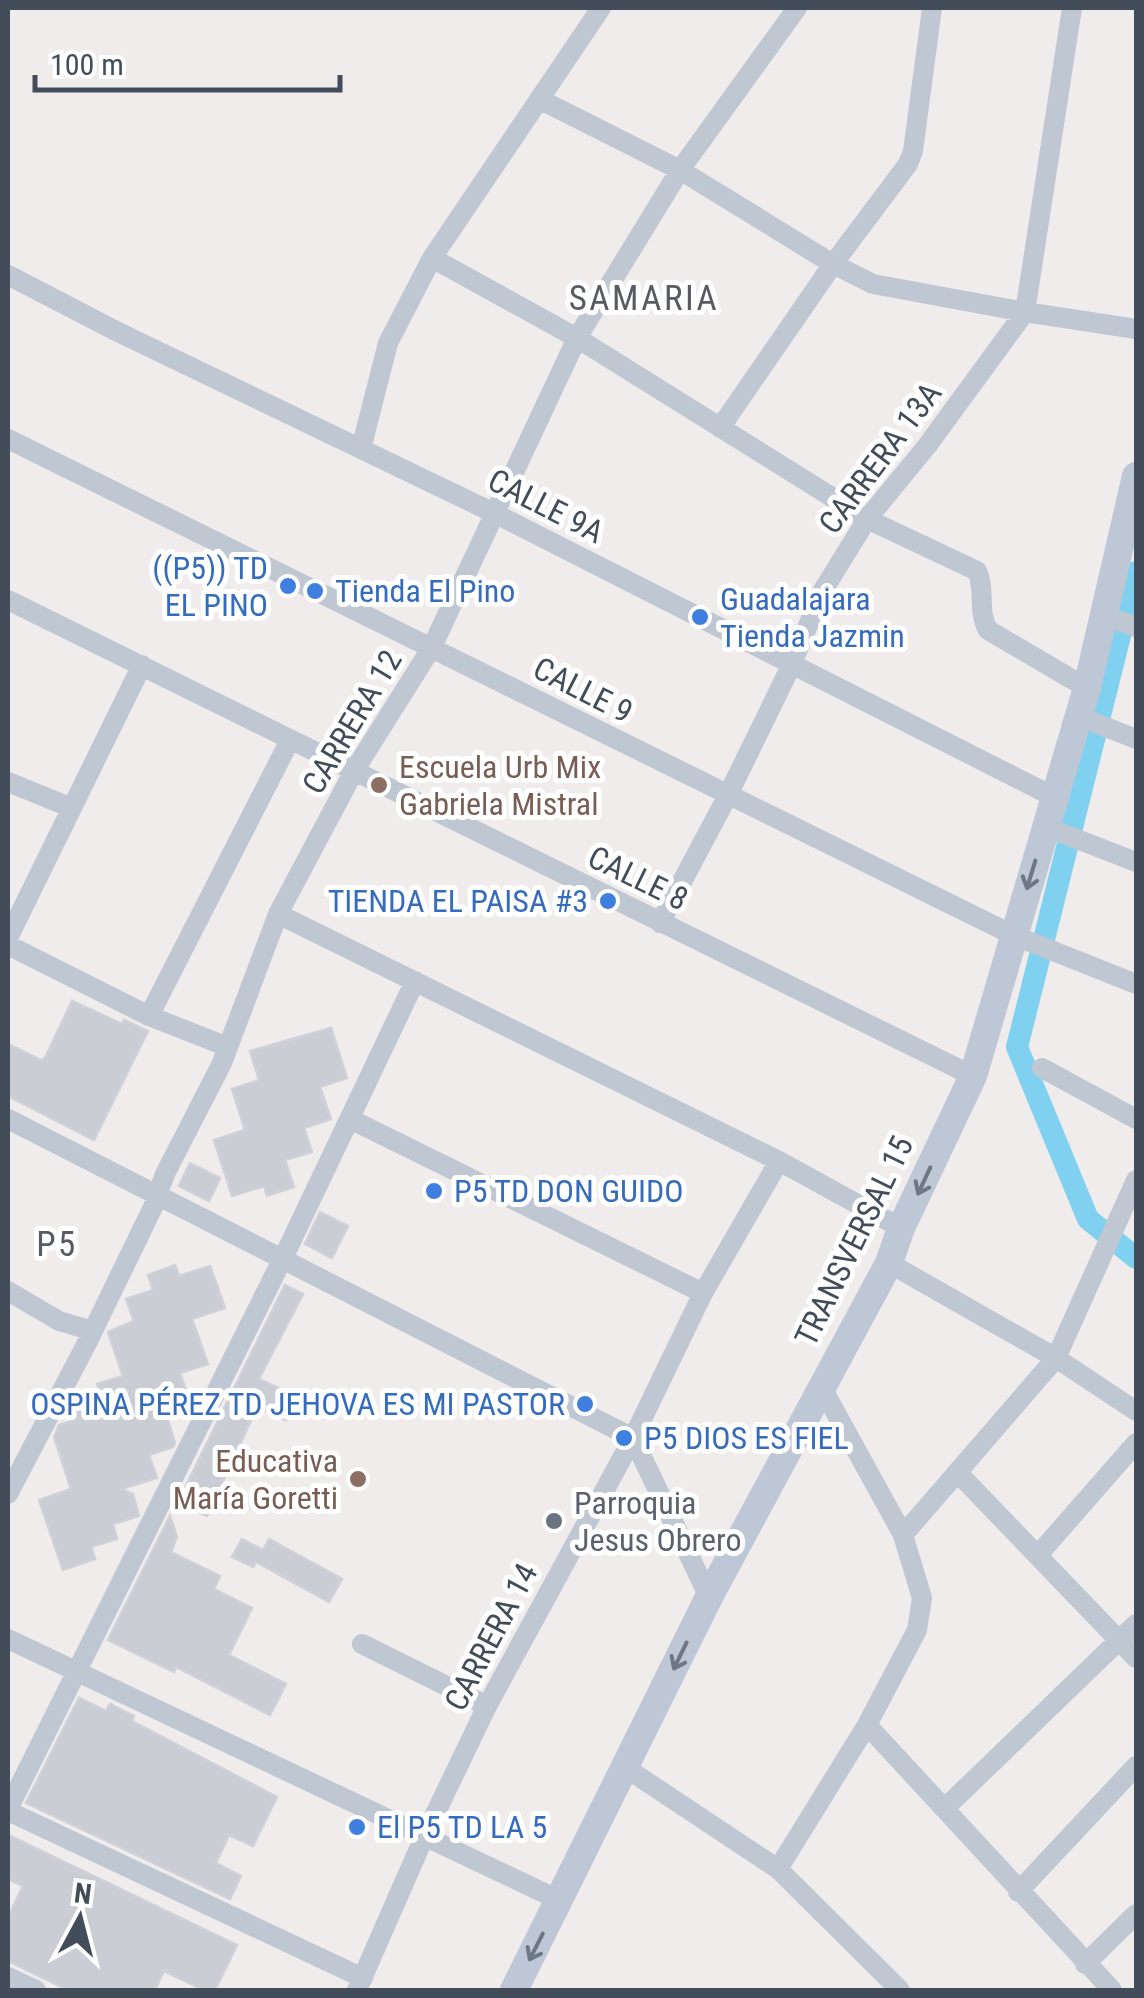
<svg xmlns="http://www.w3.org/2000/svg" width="1144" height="1998" font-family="'Roboto Condensed',sans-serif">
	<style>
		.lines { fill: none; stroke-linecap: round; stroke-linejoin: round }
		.canal { stroke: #80d0f0; stroke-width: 22 }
		.building { fill: #cacdd4; stroke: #cfd1d8; stroke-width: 2.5 }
		.street { stroke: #bec7d2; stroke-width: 20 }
		.secondary { stroke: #bdc7d6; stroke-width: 28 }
		.oneway { stroke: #6e7885 }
		.shop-dot { fill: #3f7fe0; stroke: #fff; stroke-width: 4 }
		.education-dot { fill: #8d6e63; stroke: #fff; stroke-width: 4 }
		.worship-dot { fill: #6b7280; stroke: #fff; stroke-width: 4 }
		.labels { text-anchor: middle; stroke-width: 10; stroke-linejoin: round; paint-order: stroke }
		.street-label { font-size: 32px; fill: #434d5a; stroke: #fff }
		.shop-label { font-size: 32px; fill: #366cbe; stroke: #fff; text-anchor: start }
		.education-label { font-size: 32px; fill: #785e54; stroke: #fff; text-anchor: start }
		.worship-label { font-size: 32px; fill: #5b616d; stroke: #fff; text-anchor: start }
		.neighbourhood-label { font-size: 35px; letter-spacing: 2.5px; fill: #585b61; stroke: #fff }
	</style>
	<rect width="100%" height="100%" fill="#efeceb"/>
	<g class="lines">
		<path class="canal" d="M1136,572l-119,475 71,172 48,39"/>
	</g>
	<path class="building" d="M72,1001l50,23 2,-4 24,11 -54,109 -86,-44v-52l33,16 4,-2z
		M331,1028l16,50 -27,9 11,32 -27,9 8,24 -27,8 9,27 -27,9 -3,-10 -32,10 -18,-56 31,-10 -13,-41 27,-9 -9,-29z
		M190,1163l30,15 -11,23 -30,-15z
		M320,1212l28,14 -16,32 -27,-14z
		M175,1265l4,11 31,-10 15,42 -33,11 16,45 -28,9 12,35 -25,9 8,26 -2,4 -24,8 8,23 -36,11 12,5 6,22 -26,8 4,15 -26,8 4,12 -32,11 -24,-70 32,-11 -17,-52 5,-12 19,-6 -6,-16 28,-9 -3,-10 26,-8 -15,-44 26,-11 -8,-22 27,-9 -5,-15z
		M285,1285l18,9 -44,85 38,18 -11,23 -29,-13 -50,109 -29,-14z
		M170,1516l7,21 -6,15 49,24 -6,13 38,19 -23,47 57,29 -16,31 -94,-48 -2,5 -66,-32z
		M242,1539l21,11 6,-11 73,40 -13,23 -73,-40 -3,5 -21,-10z
		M79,1698l27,13 4,-7 24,12 -2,5 145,76 -24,49 -24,-11 -13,28 25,13 -11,23 -204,-96z
		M8,1835l229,110 -22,45h-11l-40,-19 -9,19h-87l-60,-29v-44l15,-31 -15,-7z"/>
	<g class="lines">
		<path class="street" d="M541,100l139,70 153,94 40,20 152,28 111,17
			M432,258l145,80 290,181 110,52c9,19 0,40 11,59l99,58
			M8,275l108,56 378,182 560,284
			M720,428l113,-164 75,-100 5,-13 19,-143
			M8,439l1005,496 123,49
			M361,449l27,-106 44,-85 169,-250
			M8,600l965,476
			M1106,616l30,11
			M1078,716l58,23
			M8,782l64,26
			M1046,827l90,35
			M278,914l501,247 122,67
			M660,923l67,-126 64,-131 31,-74 45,-73 60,-73 98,-134 47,-304
			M8,938l134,-273
			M8,945l141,71 79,31
			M149,1016l141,-276
			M1042,1068l94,51
			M8,1119l625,319 76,159
			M350,1119l353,174
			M889,1263l167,95 80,53
			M8,1291l51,30 34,10
			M959,1474l177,184
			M8,1494l81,-155 64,-132 12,-33 57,-111 56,-149 76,-143 78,-124 145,-309 103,-168 117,-162
			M903,1535l153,-177 80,-178
			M1038,1555l98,-112
			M8,1639l551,261
			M362,1644l125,62
			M867,1725l245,265
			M626,1768l152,101 122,121
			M945,1808l191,-184
			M8,1809l278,-557 129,-271
			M8,1811l355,167
			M778,1869l89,-144 50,-95 5,-32 -19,-63 -82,-149
			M1018,1892l118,-126
			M1085,1964l51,-50
			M8,1977l28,13
			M357,1990l68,-155 62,-129 146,-268 70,-145 76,-132"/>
		<path class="secondary" d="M514,1990l195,-393 180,-334 12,-35 72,-152 114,-388 49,-212"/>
	</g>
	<defs><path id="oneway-shaft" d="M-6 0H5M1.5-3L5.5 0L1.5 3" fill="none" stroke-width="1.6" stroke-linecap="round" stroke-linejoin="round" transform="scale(2.5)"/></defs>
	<g class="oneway">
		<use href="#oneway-shaft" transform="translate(1031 875) rotate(107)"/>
		<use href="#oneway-shaft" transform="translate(924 1181) rotate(115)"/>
		<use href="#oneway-shaft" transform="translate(680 1656) rotate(116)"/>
		<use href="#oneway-shaft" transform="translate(536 1947) rotate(117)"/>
	</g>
	<g class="shop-dot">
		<circle cx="288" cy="586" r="10"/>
		<circle cx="315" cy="591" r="10"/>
		<circle cx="700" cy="617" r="10"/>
		<circle cx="608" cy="901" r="10"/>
		<circle cx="434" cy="1191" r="10"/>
		<circle cx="585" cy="1404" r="10"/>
		<circle cx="624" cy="1438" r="10"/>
		<circle cx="357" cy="1827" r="10"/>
	</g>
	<g class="education-dot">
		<circle cx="379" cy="785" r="10"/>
		<circle cx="358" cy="1479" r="10"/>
	</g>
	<circle class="worship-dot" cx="554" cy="1521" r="10"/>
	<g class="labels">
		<g class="street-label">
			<text transform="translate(880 458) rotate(-53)" y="11">CARRERA 13A</text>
			<text transform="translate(546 506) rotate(27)" y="11">CALLE 9A</text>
			<text transform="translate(583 690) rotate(27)" y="11">CALLE 9</text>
			<text transform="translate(352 722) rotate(-59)" y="11">CARRERA 12</text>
			<text transform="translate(638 878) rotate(26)" y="11">CALLE 8</text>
			<text transform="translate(854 1241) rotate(-64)" y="11">TRANSVERSAL 15</text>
			<text transform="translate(491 1637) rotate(-62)" y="11">CARRERA 14</text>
		</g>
		<g class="shop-label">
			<text x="268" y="579" text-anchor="end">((P5)) TD<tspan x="268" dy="37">EL PINO</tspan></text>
			<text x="335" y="602">Tienda El Pino</text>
			<text x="720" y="610">Guadalajara<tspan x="720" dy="37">Tienda Jazmin</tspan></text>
			<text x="588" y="912" text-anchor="end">TIENDA EL PAISA #3</text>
			<text x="454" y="1202">P5 TD DON GUIDO</text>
			<text x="565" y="1415" text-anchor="end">OSPINA PÉREZ TD JEHOVA ES MI PASTOR</text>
			<text x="644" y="1449">P5 DIOS ES FIEL</text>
			<text x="377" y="1838">El P5 TD LA 5</text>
		</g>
		<g class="education-label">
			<text x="399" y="778">Escuela Urb Mix<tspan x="399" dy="37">Gabriela Mistral</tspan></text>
			<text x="338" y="1472" text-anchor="end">Educativa<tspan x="338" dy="37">María Goretti</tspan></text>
		</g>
		<g class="worship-label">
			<text x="574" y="1514">Parroquia<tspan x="574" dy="37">Jesus Obrero</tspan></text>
		</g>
		<g class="neighbourhood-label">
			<text x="644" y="310">SAMARIA</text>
			<text x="57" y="1256">P5</text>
		</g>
	</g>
	<rect width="1144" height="1998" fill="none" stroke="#434d5a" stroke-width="20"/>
	<g transform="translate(80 1918) rotate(7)" stroke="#ffffff" stroke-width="8" paint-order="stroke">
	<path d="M0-8L18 38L0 25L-18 38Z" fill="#434d5a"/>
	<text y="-15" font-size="28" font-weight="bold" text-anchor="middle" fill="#434d5a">N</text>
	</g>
	<path d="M35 75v15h305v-15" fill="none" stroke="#434d5a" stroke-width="5"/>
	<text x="50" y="75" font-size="30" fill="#434d5a" stroke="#ffffff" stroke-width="8" paint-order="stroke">100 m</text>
</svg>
